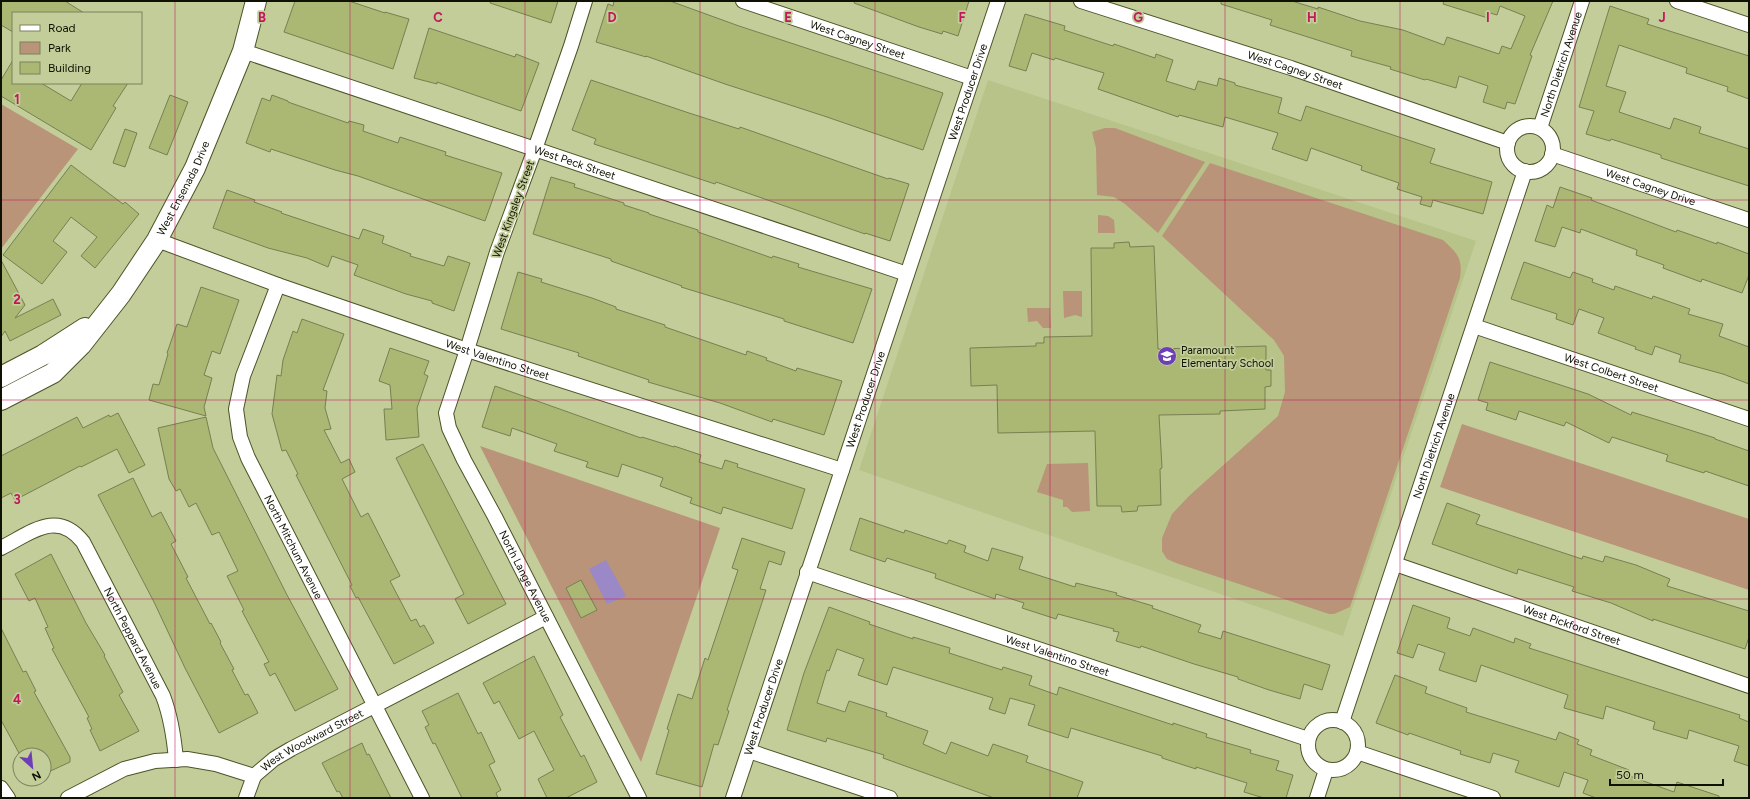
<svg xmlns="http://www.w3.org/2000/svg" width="1750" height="799" font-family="Figtree,sans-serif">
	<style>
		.built { fill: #b7c389 }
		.green { fill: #b99478 }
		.water { fill: #9b88c6 }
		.building { fill: #aab874; stroke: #778051 }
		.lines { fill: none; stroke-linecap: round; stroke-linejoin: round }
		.street-casing { stroke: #4c5426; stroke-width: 16 }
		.secondary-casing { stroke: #4c5426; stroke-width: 22 }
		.street { stroke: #fff; stroke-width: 14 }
		.secondary { stroke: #fff; stroke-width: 20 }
		.grid { fill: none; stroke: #c2185b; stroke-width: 1; stroke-opacity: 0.55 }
		.labels { text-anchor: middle; stroke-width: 3.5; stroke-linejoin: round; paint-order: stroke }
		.street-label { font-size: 11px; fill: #0f1202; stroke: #c2cd9a }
		.poi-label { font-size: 11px; fill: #0f1202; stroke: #c2cd9a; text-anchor: start }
		.grid-label { font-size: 13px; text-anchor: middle; font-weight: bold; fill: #c2185b; stroke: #c2cd9a; stroke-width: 3.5; stroke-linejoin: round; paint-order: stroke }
	</style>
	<rect width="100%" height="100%" fill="#c2cd9a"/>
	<path class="built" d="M988,80l488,161 -133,395 -484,-166z"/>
	<path class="green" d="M1,104l77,45 -77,100z
		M1105,128h10l90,34 -47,71 -33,-29 -11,-7 -17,-2 -1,-47 -4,-16z
		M1210,163l233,77c14,13 20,18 17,38l-110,329 -16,7h-5l-153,-51 -9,-4 -5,-8v-13l10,-24 17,-18 89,-80 7,-24 -1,-36 -10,-16 -112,-104z
		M1098,215l10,1 6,4 1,13h-17z
		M1063,291h19v26l-7,-2 -11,3z
		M1027,308h23l1,20h-8l-6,-7 -9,1z
		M1462,424l287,95v71l-309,-103z
		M480,446l240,82 -79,234z
		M1088,463l2,48 -18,1 -5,-5h-4v-7l-26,-8 10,-28z"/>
	<path class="water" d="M606,560l20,36 -19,8 -18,-35z"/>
	<path class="building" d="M1,1h64l19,12h-71v19l-12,-7z
		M295,1h54l36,12v-1l24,7 -16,50 -109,-37z
		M491,1h67l-7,22 -61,-20z
		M614,1h56l69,25 204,67 -20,57 -99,-34 -99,-32 -79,-28v1l-50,-15 12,-38 5,2z
		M855,1h114l-11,35 -15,-5 -1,3 -23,-7 -65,-24z
		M1221,1h71l26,8v-2l42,14 43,9 41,15 3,-8 52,17 3,-8 9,3 14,-33 -25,-10 -3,9 -7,-2 -2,5 -45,-14 1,-3h109l-23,54 2,1 -17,48 -8,-2 -2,7 -22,-7 5,-16 -29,-10 -3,12 -30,-9 -1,1 -35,-11 1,-2 -40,-11 1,-5 -82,-26 2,-5 -51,-16z
		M1610,6l39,13 -2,5 102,32v43l-22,-8 1,-4 -42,-14 1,-5 -68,-23 -13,41 20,6 -7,20 51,17 4,-11 27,9 -2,6 50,16v37l-88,-28v-3l-50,-16 -1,2 -24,-7 8,-23 -15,-4z
		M1025,14l40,12 -1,4 49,16 1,-2 41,14 1,-4 17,6 -7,21 29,9 3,-9 19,5 2,-8 16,5v2l47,13 -4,15 23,8 5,-15 129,43 -5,14 62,19 -9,32 -50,-14 -2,7 -11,-3 2,-7 -25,-8 2,-6 -38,-13 1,-4 -51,-18 -4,13 -35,-12 6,-16 -53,-16 -2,10 -44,-12 -1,2 -80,-28 6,-16 -49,-15 -1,2 -22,-7 -6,18 -17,-5z
		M429,28l86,29 1,-3 23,9 -18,48 -84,-29v2l-23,-6z
		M13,60v23h28l30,18 11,-18h46l-15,23 3,2 -25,42 -90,-54v-16z
		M591,80l98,33 50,16 1,-2 148,52 1,-1 20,6 -19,57 -25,-8v1l-149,-52 -1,2 -121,-40 2,-5 -24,-9z
		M170,95l18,7 -21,53 -18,-7z
		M272,95l16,6v1l60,21 1,-2 15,4 -1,6 35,12 2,-6 46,15 -1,3 57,18 -17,48 -127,-45 -23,-6 -64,-21 -1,3 -24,-9 16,-45 8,3z
		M125,129l12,4 -12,34 -12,-4z
		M71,165l52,39 2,-2 14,12 -44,54 -14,-12 16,-19 -26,-20 -18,24 14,11 -25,32 -39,-29z
		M551,177l24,7 -1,3 50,16v2l25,8v1l49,16v2l74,26 1,-2 26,8 -1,3 74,22 -19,54 -69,-22v-2l-54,-17 -49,-15 1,-1 -71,-25v-2l-78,-25z
		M1560,187l32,11 -1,2 85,32 1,-2 40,14v-2l32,12v21l-7,18 -40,-14 -1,3 -38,-14 1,-3 -28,-10 1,-5 -56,-21 -1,4 -18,-6 -7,20 -20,-6 12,-36 6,3z
		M227,190l28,10 -1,2 28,10 -1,1 78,26 4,-10 21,7 -2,7 29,11 -1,2 34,10 4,-10 22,7 -16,48 -22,-8v-2l-26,-7 -52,-19 4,-10 -26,-9 -4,11 -21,-9 -39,-10 -55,-20z
		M1129,242l1,5 24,-1 4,103 108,-3v24h5v16l-6,1v22l-45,2v3l-61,1 3,53 -2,1 1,36 -23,1 -1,5 -15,1 -1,-6h-24l-2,-75 -97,2 -1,-48 -26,1 -1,-38 66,-2v-3h8v-6l48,-1 -1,-88h23v-5z
		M1,260l24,45 -10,13 38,-19 8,16 -51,26 -5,-10 -4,6z
		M1524,262l46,16 3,-6 20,7 -1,3 22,8 1,-4 37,13 1,-3 37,13 -2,5 35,10 -4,12 30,11v37l-26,-10 -44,-12 2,-7 -26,-9 -3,9 -17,-6 1,-2 -38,-14 6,-15 -25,-9 -6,16 -17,-6 1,-5 -46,-15z
		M518,272l24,7 -1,3 51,16 24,9v2l49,16v2l81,28 1,-4 20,7 -1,2 30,11 1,-3 45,13 -18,54 -51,-16 -1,3 -52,-19 -72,-21 1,-2 -71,-24 1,-3 -78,-24z
		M201,287l38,13 -19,54 -8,-3 -8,24 8,3 -8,29 2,9 -57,-16 4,-16 6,1 9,-31 -1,-1 10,-29 10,3z
		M302,319l42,15 -21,56 4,1 -2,17 6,21 -7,1 17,33 8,-4 6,13 -13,7 19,38 7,-4 32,63 -10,5 21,40 5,-2 4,8 4,-2 10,18 -40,21 -36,-67 -2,1 -6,-12 2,-1 -56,-110 2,-1 -12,-24 -4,1 -10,-37 5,-39 4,1 2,-16 10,-29 4,2z
		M390,348l39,13 -5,13 4,2 -11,32 2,29 -33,3 -2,-31h8l-2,-24 -11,-4z
		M1490,362l98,32 43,21 1,-3 45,14 38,12v1l34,12v35l-44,-15 -1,2 -38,-12 2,-6 -56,-18 -3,6 -43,-21 -2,4 -45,-15 -3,9 -30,-10 2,-7 -10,-3z
		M495,386l146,52 1,-1 32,10v-1l27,9 -2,7 23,7 3,-9 13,4 -1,3 68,22 -13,40 -69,-22 -2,7 -31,-11 2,-5 -32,-12 3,-8 -41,-14 -4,13 -32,-10 2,-5 -34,-11 3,-7 -45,-16 -2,8 -28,-9z
		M118,413l27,52 -16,8 -12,-24 -36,18 -1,-1 -65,34 -4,-7 -10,5v-42l76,-39 6,11 26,-13 1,2z
		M206,417l7,31 74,147 51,94 -43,22 -20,-38 -5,3 -6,-12 5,-2 -27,-51 2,-1 -17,-34 11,-5 -19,-39 -7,3 -16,-32 -7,4 -9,-18 -4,2 -7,-12 -11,-51z
		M423,444l83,160 -38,20 -13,-25 9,-5 -68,-136z
		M133,478l19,39 9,-5 15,29 -5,3 17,33 -2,1 24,46 1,-1 10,19 -1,1 14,26 -2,1 13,25 3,-1 10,19 -39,20 -34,-65 -31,-66 -56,-107z
		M1447,503l33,12 -4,9 106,35 1,-3 20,6 2,-6 31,9 34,14 -3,7 82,25v26l-4,12 -92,-30v2l-42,-18 -39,-12 2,-4 -56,-18 -1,5 -85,-30z
		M860,518l44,15 1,-3 42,14 2,-4 17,6 -2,6 24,9 4,-13 31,9 -4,12 56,18 1,-4 41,10 -1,2 37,11 -1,2 49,17 -3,7 23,7 2,-8 107,34 -8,25 -18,-6 -4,15 -31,-9 -31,-11v-2l-44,-13 -53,-18 -1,2 -24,-7 3,-9 -6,-1 1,-2 -56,-15 -2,5 -34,-11 2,-5 -28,-9 -1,5 -60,-21 1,-4 -49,-16 -2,4 -35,-12z
		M742,538l43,14 -4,13 -12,-4 -9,28 6,1 -39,120 2,1 -11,34 -4,-1 -12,43 -46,-13 13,-44 -2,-1 11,-35 14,5 13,-41 3,2 30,-90 -6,-2z
		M51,554l35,69 19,32 -1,1 19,36 -4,3 20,36 -39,20 -10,-21 2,-1 -5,-11 2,-1 -37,-68 2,-1 -9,-20 3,-1 -13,-29 -6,3 -14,-27z
		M581,580l16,30 -16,8 -15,-30z
		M1413,605l37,13 -3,10 23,8 3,-8 41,15 1,-5 16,6 -2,4 211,67 -1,3 10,4v44l-15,-5 5,-15 -50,-16 -2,9 -34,-10 2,-7 -49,-16 -3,13 -39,-11 4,-13 -87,-30 -5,17 -37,-12 6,-17 -27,-9 -5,14 -16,-5z
		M829,607l41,15 -1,2 44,15v-2l37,11 -1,5 53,17 1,-3 29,9 -3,9 28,10 2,-8 114,38v-2l34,11 -1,3 45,13 -1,3 29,8 -3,9 17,5 -7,23h-22l-20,-6 3,-9 -51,-16v2l-34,-11v-2l-91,-28 -3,10 -40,-13 7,-20 -25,-7 -5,16 -16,-5 4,-11 -100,-31 -6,18 -29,-10 6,-16 -27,-10 -8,22 -2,-1 -10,33 28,9 4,-11 38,12 -1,3 42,15 -5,13 23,10 5,-12 37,14 5,-12 35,12 -2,6 57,20 -6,16h-83l-111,-40 1,-3 -57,-17 -1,4 -39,-12 17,-57z
		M1,628l22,44 3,-1 10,20 -2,1 36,65v5l-26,12v-19h-24l-19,-35z
		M534,656l29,59 -3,2 21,40 3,-2 13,27 -31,16h-19l-9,-19 16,-9 -20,-39 -15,8 -20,-38 -5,3 -11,-21z
		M1395,675l32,12 -2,6 42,15 -1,4 90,28 3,-8 20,8 -2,4 15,6 -2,5 39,15 -2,5 47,17 3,-10 42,14v2h-123l-13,-5 5,-13 -24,-8 -5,15 -44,-15 4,-11 -26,-8 -3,10 -30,-9 1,-3 -52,-18 -1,2 -32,-12z
		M458,693l20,41 3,-2 14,30 -6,3 12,25 -5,3 2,5h-36l-27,-55 -2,1 -8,-17 4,-2 -7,-14z
		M362,743l5,12 2,-1 22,44h-48l-4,-7 -2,1 -15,-29z"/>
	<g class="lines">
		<g class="street-casing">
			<g id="street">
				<path id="s1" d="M585,1l-14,45 -36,103 -38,103 -30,98 -21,63 3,15 15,32 31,57 144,281"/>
				<path id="s2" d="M743,1l229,77"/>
				<path id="s3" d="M1081,1l210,67 217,75"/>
				<path d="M1677,1l72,24"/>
				<path id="s4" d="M243,51l664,223"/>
				<circle cx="1530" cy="149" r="23"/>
				<path id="s5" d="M1540,128l42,-127"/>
				<path id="s6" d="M1552,154l197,66"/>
				<path id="s7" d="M157,240l121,45 189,65 375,120"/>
				<path id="s8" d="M278,285l-35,91 -7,33 4,28 8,21 174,340"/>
				<path id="s9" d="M1474,326l275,93"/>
				<path id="s10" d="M1,548c30,-15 56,-39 82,-6l80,154c8,21 11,41 13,64"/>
				<path id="s11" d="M1395,564l354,122"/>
				<path id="s12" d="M807,572l501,167"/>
				<circle cx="1333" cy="745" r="25"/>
				<path id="s13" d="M1342,722l183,-551"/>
				<path d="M749,751l141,47"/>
				<path d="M1357,752l136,46"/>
				<path d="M1,788l7,10"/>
				<path id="s14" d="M68,798l56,-29 31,-8 32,-2 29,5 38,12 20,-17 17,-10 255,-132"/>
				<path d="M246,798l8,-22"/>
				<path id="s15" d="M733,798l265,-797"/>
				<path d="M1317,798l9,-28"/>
			</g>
		</g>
		<g class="secondary-casing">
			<g id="secondary">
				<path d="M1,377l42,-22 42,-27"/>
				<path id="s16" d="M1,400l52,-27 28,-28 40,-51 36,-54 38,-72 48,-117 13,-50"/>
			</g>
		</g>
		<use href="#street" class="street"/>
		<use href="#secondary" class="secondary"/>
	</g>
	<path class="grid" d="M175,1v797M350,1v797M525,1v797M700,1v797M875,1v797M1050,1v797M1225,1v797M1400,1v797M1575,1v797M1,200h1748M1,400h1748M1,599h1748"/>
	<defs>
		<g id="school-disc" transform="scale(1)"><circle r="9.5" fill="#6e3eb6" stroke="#c2cd9a"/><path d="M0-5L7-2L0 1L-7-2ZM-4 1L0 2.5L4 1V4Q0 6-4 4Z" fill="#fff"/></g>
	</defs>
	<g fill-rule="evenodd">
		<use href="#school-disc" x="1167" y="356"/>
	</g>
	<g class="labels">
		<g class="street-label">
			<text dy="4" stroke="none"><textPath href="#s2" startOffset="121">West Cagney Street</textPath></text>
			<text dy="4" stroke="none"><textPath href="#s5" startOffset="67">North Dietrich Avenue</textPath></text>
			<text dy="4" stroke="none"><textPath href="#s3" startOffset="225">West Cagney Street</textPath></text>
			<text dy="4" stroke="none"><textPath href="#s15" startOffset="744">West Producer Drive</textPath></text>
			<text dy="4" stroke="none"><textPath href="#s4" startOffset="350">West Peck Street</textPath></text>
			<text dy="4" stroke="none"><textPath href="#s16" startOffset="286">West Ensenada Drive</textPath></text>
			<text dy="4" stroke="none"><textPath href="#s6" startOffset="104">West Cagney Drive</textPath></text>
			<text transform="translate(513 209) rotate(-70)" y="4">West Kingsley Street</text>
			<text dy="4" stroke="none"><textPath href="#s7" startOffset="361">West Valentino Street</textPath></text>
			<text dy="4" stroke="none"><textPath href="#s9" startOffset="145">West Colbert Street</textPath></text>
			<text dy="4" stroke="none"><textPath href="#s15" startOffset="420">West Producer Drive</textPath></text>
			<text dy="4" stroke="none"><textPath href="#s13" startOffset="291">North Dietrich Avenue</textPath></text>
			<text dy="4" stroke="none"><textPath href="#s8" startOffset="282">North Mitchum Avenue</textPath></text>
			<text dy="4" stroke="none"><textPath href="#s1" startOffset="617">North Lange Avenue</textPath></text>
			<text dy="4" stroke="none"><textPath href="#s11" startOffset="187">West Pickford Street</textPath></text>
			<text dy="4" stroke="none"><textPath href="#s10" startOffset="201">North Peppard Avenue</textPath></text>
			<text dy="4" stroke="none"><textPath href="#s12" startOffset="264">West Valentino Street</textPath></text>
			<text dy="4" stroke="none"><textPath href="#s15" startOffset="96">West Producer Drive</textPath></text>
			<text dy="4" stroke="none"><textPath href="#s14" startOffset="265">West Woodward Street</textPath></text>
		</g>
		<g class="poi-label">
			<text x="1181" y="354">Paramount<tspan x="1181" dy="13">Elementary School</tspan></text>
		</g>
	</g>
	<g class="grid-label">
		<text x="262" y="22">B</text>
		<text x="438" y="22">C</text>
		<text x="612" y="22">D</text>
		<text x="788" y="22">E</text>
		<text x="962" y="22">F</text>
		<text x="1138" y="22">G</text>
		<text x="1312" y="22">H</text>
		<text x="1488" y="22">I</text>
		<text x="1662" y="22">J</text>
		<text x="17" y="104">1</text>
		<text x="17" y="304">2</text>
		<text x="17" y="504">3</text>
		<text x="17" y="704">4</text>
	</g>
	<rect width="1750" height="799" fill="none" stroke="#0f1202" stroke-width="4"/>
	<rect x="12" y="12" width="130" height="72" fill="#c2cd9a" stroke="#7a825d"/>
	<rect x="20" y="25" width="20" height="6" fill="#ffffff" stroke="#7a825d"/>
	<text x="48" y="32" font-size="12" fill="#0f1202">Road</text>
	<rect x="20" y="42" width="20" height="12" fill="#b99478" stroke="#7a825d"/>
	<text x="48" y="52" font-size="12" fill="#0f1202">Park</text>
	<rect x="20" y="62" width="20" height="12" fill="#aab874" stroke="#7a825d"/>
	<text x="48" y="72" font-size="12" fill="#0f1202">Building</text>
	<g transform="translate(32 767) rotate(153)"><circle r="19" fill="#c2cd9a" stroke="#7a825d"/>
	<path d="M0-3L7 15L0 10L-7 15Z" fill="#6e3eb6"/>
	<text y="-6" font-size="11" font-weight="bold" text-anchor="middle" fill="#0f1202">N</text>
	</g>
	<path d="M1610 779v6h113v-6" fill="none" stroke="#0f1202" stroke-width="2"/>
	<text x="1616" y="779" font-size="12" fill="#0f1202" stroke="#c2cd9a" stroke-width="3" paint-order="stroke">50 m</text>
</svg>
